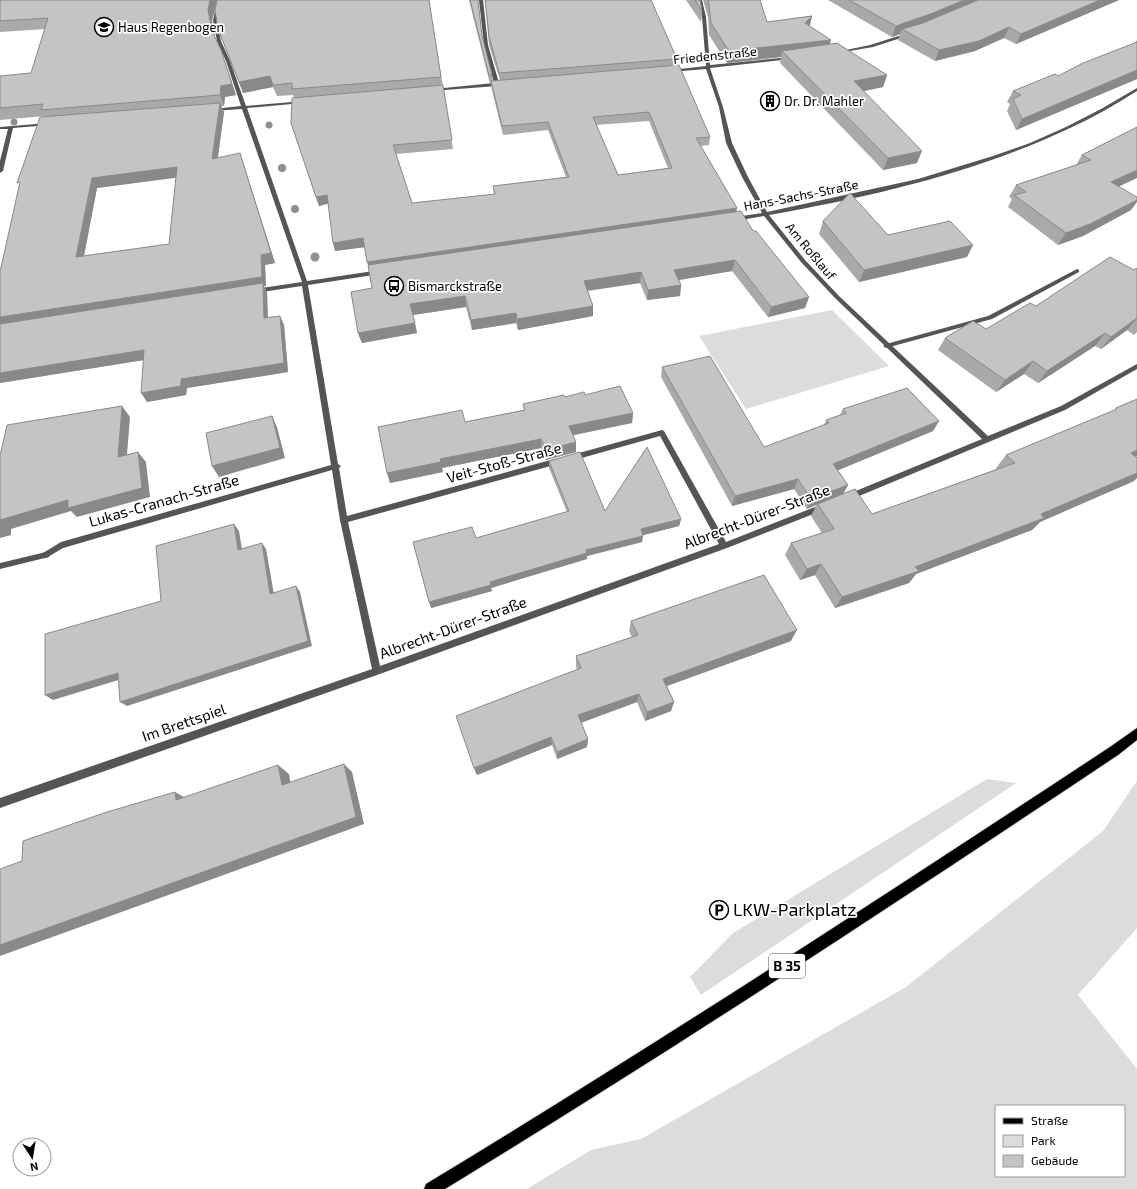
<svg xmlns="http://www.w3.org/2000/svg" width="1137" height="1189" font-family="'Exo 2',sans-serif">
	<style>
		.green { fill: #dcdcdc; fill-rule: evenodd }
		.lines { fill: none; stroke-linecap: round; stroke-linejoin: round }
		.primary-casing { stroke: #dbdbdb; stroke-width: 2 }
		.lane { fill: #555; fill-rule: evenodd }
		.street { fill: #555; fill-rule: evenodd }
		.primary { fill: #000; fill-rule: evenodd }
		.tree { fill: #8f8f8f }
		.wall { fill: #a9a9a9; fill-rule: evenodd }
		.shaded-wall { fill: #898989 }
		.building { fill: #c4c4c4; stroke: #898989; fill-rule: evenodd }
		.labels { text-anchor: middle; stroke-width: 3.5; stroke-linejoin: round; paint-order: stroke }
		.far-poi-label { font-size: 13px; fill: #000; stroke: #fff; text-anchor: start }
		.far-street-label { font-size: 13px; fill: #000; stroke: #fff }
		.shield { fill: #fff; stroke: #4c4c4c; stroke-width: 1 }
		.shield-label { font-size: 14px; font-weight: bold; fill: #000 }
		.street-label { font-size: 15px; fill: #000; stroke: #fff }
		.near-poi-label { font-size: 18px; fill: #000; stroke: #fff; text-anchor: start }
	</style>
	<rect width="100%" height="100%" fill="#fff"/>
	<path class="green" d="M832,310l57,56 -143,43 -47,-73z
		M987,779l29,4 -315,212 -11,-18 43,-44z
		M1137,781v147l-59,67 59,74v120h-610l64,-39 50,-11 265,-152 197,-156zM996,1106h128v70h-128z"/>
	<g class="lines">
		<g class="primary-casing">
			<path id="primary" d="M1137,728v12l-19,15c-222,148 -445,295 -673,434h-21l2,-5c231,-140 458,-288 684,-437z"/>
		</g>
		<path class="lane" d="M1077,269l2,1v2l-87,47 -106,29 -3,-2 3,-2 102,-28z
			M46,552l3,1 1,2 -1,2 -49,12v-6z"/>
		<path class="street" d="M217,0h4l-4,21 4,20 9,20 16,45 57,-5 2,1 -2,1 -56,5 60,173 73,-11 3,2 -3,2 -72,11 30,179 3,2 -2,2 8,48 211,-58 4,3 -4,3 -210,58 32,144 339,-122 -59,-108 -89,25 -4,-3 1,-2 94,-26 2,1 62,111 94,-37h6l1,2 -1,2 -99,39 -350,127 -377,133v-10l372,-129 -32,-149 -8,-50 -269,78 -17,10 -3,-1 -1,-2 1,-2 18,-11 270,-77 -29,-179 -47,7 -3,-2 3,-2 47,-7 -60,-173 -29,2 -2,-1 2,-1 28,-3 -15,-45 -9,-20 -4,-20z
			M479,0h4l5,45 11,38 5,1 -7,2 -65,5v-1l2,-1 60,-6 -10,-38z
			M698,0h4l4,17 4,48 81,-8 2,1 -2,1 -81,9 13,39 9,36 16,34 19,35 151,-33 75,-23 37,-13 36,-16 35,-18 36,-21v3c-22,14 -45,27 -69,38 -94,44 -197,68 -299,86l36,45 34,36 149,140 73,-30 76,-42v5l-72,41 -213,89h-6l-1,-2 1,-2 136,-56 -147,-141 -34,-36 -37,-46 -29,5 -3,-2 3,-2 27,-4 -20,-36 -16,-34 -7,-36 -13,-38 -35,3 -2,-1 2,-1 35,-4 -4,-49z
			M908,33h2v2l-37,12 -35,6 -2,-1 34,-7z
			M48,123l2,1v1l-37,3 -10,43 -3,2v-12l8,-32h-8v-2z"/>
		<use href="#primary" class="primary"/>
	</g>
	<g class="tree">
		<circle cx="14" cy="122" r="3.5"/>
		<circle cx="269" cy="125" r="3.5"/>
		<circle cx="282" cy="168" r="4"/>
		<circle cx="295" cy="209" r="4"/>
		<circle cx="315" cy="257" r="4.5"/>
	</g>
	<path class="wall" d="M0,0h217l-5,21 3,17 6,12 15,45 -11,2 -1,9h-3l3,6 -6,46 25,5 32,100 -10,2 1,21h-2l3,6 1,26 12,-2 4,9 4,47 -101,16 -1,7 -39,7 -3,-42 -144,23 45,-266v-1l-45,4v-44l31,-3 14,-44 -45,3zM176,177l-7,67 -85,12 13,-68z
		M429,0l24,149 -57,5 16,49 82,-8 -1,-9 73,-9 -18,-47 -45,5 -11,-45 -1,-6h-1l-21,-84h9l4,36 10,39 1,6 7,-1 -11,-35 -4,-45 192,59 -1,7 34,71 -1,8 -8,1 36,62 -1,4 73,85 -4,11 -37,9 -36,-46 -53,9 2,5 -1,11 -33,4 -7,-17 -52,8 5,25 -75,14 -2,-7 -44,7 -6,-23 -53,8 4,18 -55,10 -4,-10 14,-45 -7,-41 -30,4 -7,-47 -9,2 -28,-83 3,-25 -1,-3 -16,1 -4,-9 -30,6 -25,-64zM649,121l19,47 -50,7 -22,-50z
		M686,0h14l2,11 -1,11z
		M703,0h57l7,22 45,-6 -2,10 20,18 57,31 -4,12 -20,4 54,72 -34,7 -103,-107 1,-6 -54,6 -18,-28 -1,-18z
		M828,0h291l-103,44 -12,-6 -29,13 -40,10 -37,-21 2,-6 -8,3z
		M1137,40v39l-121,51 -9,-19 3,-7 -3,-2 6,-11 45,-15 77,-33z
		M1137,127l-18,60 12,23 -48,26 -25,9 -50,-38 4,-8 -3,-2 7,-12 60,-20 6,-10z
		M823,221l65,14 79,22 -108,25 -40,-48z
		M1137,268v64l-3,3 -7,-5 -26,19 -6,-3 -57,37 -14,-9 -28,18 -58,-42 7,-12 41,-9 50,-23 98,-36z
		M662,367l102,80 60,-22 2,-5 14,-5 3,-6 96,12 -6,10 -95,39 10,15 -5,9 29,20 125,-45 -1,-1 10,-13 107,-44 3,-3 21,-9v57l-1,1 -2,24 -94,41 -8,8 -116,44 -7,9 -74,25 -20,-33 -15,5 -15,-25 6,-12 31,-10 -11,-17 6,-12 -10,5 -13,-20 -62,17 -71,-129z
		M585,395l48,18 -1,10 -59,12 3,17 -30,8 -5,-12 -99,20 1,4 -53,11 -3,-10 78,-51 59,-12 -1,-6 42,-7z
		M549,461l56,50 76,8 -2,7 -36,9 -1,7 -55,14v3l-96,29 1,3 -61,17 45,-70 91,-26 -18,-44z
		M631,621l160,20 -124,45 7,16 -3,9 -26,10 -8,-19 -56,21 7,16 -1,8 -30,12 -5,-14 -75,30 -3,-7 103,-98 -1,-4v-10l56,-19 -3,-6z"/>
	<path class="shaded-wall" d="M210,0h7l-5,21 4,21 -4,-11 -4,-21z
		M964,0h20l-55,24 -27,5 -2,5 -8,3 4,-11z
		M1100,0h19l-103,44 5,-10z
		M812,16l-3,11 -4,-4z
		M1009,27l-5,11 -29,13 -40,10 4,-11z
		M831,40l-3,11h-46l-1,6 -54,6 2,-12z
		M221,50l15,45 -11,2 -1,9 -4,-11z
		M1137,70v9l-121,51 6,-11z
		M887,75l-4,12 -33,7 4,-13z
		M270,76l3,11 -30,6 -4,-11z
		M220,103l4,9 -8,57 -4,-10z
		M922,151l-5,12 -34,7 5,-12z
		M240,153l3,10 32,100 -10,2 1,21h-2l3,6 1,36 -268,-1v-10l262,-40z
		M177,167l5,10 -85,11 -15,78 -6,-9 16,-79z
		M1137,170v8l-34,16 8,-12z
		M327,195l2,8 -10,3 -3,-9z
		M1137,200v2l-6,8 -48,26 -25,9 8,-12z
		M737,208l-2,9 -365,53 -3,-8z
		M363,238l3,9 -31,4 -2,-8z
		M973,245l-6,12 -108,25 5,-12z
		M735,260l-3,11 -59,10 1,-11z
		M641,272l-1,11 -56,8v-10z
		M681,285l-1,11 -33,4 1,-10z
		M465,296l1,11 -53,8 -3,-11z
		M809,297l-4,11 -37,9 3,-10z
		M593,306v10l-75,14 -1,-11z
		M516,313v10l-44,7 -1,-10z
		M280,316l4,9 4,47 -101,16 -1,7 -39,7 -6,-9z
		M1137,318l-10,12 -26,19 10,-12z
		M415,323l2,10 -55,10 -4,-10z
		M1105,333l-10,13 -57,37 9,-12z
		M144,350l6,9 -150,24v-10z
		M1033,361l-9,13 -28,18 9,-12z
		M122,406l8,11 -4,50 -8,-10z
		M633,413l-1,10 -63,13v-10z
		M272,416l5,11 8,31 -66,19 -7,-11z
		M939,421l-6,10 -104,43 4,-10z
		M541,439v9l-99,20 1,4 -53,11 -3,-10 53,-14z
		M576,442v10l-30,8v-10z
		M1137,450v6l-19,10 13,-13z
		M138,452l8,10 4,35 -73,20 -6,-6 -60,18v6l-11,3v-18z
		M1137,473v5l-3,3 -94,41 -8,8 -116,44 -7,9 -74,25 7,-11 199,-83z
		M798,479l-4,10 -62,17 3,-10z
		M848,485l-5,9 -36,15 4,-10z
		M681,519l-2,7 -39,10 1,-7z
		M234,524l5,7 4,25 -5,-6z
		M643,536l-1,6 -55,14v3l-96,29 1,3 -61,17 -2,-6 61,-20 96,-32z
		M262,543l4,6 9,51 -5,-6z
		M821,564l-6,11 -15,5 7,-11z
		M296,586l4,6 12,54 -185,60 -7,-4z
		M797,630l-6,11 -130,47 2,-9z
		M118,673l7,5 -72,22 -8,-5z
		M639,694l-2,8 -60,22 1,-9z
		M674,702l-3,9 -26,10 2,-9z
		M551,737l1,8 -75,30 -3,-7z
		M588,739l-1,8 -30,12v-7z
		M344,764l8,8 12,52 -364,132v-11z
		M278,765l11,9 3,19 -10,-8z
		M175,792l14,8h-13z"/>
	<path class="building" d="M0,0h210l-2,10 4,21 9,19 11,34 -11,2 -1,9 -179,15 2,-6 -43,4v-32l31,-3 17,-55 -48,3z
		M217,0h212l12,77 -149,12v-6l-19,2 -3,-9 -31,6 -21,-53 -3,-19z
		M470,0h8l4,36 10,39h-3z
		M485,0h166l26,59 -178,14 -10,-37z
		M695,0h5l2,11z
		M708,0h52l7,22 45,-6 -7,7 26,17 -102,11 -18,-28 -2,-18z
		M849,0h115l-31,13 -37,13z
		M978,0h122l-79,34 -12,-7 -30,14 -40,9 -37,-21 21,-6z
		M1137,42v28l-115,49 -9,-20 8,-4 -8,-4 42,-17 3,2 25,-13z
		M837,43l50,32 -33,6 68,70 -34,7 -106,-107z
		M679,65l31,72 -14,1 41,70 -370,54 -4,-24 -30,5 -6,-48 -11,2 -25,-74 1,-25 151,-13 9,55 -59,5 19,58 83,-9 -2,-8 76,-9 -21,-55 -46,4 -11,-45zM649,112l23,56 -54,7 -25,-58z
		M220,103l-8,56 28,-6 31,100 -10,2 1,22 -262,40v-45l20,-90 -3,1 23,-66zM177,167l-8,77 -93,13 16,-79z
		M1137,127v43l-26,12 26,15v3l-47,24 -24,9 -52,-38 12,-3 -10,-7 75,-25 -9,-5z
		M850,193l38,42 62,-14 23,24 -109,25 -41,-49z
		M741,211l12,20h3l53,66 -38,10 -36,-47 -61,10 7,15 -33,5 -7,-18 -57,9 9,25 -76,13 -1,-6 -45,7 -6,-24 -55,8 5,19 -57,10 -7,-41 21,-4 -4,-23z
		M1110,257l24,13 3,-2v50l-26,19 -6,-4 -58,38 -14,-10 -28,19 -60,-42 28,-17 13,8 44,-26 6,3z
		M263,283l1,35 16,-2 4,47 -103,16v7l-40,7 3,-43 -144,23v-49z
		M710,356l54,91 65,-24 -3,-3 20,-7 -3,-4 64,-21 32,33 -106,43 15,21 -37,14 -13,-20 -63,17 -73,-129z
		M620,386l13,27 -64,13 7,16 -30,8 -5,-11 -101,20 1,3 -54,11 -9,-46 84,-17 3,12 60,-12 -2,-6 41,-9 1,2 19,-5 1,3z
		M1137,399v51l-6,3 6,5v15l-96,41 3,4 -129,49 4,4 -77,26 -21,-33 -14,5 -16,-26 43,-14 -16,-25 37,-15 17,25 143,-51 -9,-8 111,-46 -1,-1z
		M122,406l-4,51 20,-5 4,36 -74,20v-8l-68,20v-64l7,-31z
		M272,416l8,32 -68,18 -6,-33z
		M647,447l34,72 -40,10 2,7 -57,14 1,3 -97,29 1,3 -62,17 -16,-60 59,-15 4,11 93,-27 -20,-50 31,-9 25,59z
		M234,524l4,26 24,-7 8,51 26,-8 12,55 -188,61 -2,-29 -73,22v-61l116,-33 -5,-55z
		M764,575l33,55 -134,49 11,23 -27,10 -8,-18 -61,21 10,24 -31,13 -6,-15 -77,31 -18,-52 125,-48 -5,-12 62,-21 -7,-14z
		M344,764l12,53 -356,128v-76l22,-8 1,-20 84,-29 68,-20 1,8 102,-35 4,20z"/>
	<defs>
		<g id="school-ring" transform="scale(1)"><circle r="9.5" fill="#fff" stroke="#000" stroke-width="1.5"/><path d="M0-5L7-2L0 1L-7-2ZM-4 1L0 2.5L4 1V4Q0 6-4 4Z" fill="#000"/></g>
		<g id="building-ring" transform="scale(1)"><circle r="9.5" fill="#fff" stroke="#000" stroke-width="1.5"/><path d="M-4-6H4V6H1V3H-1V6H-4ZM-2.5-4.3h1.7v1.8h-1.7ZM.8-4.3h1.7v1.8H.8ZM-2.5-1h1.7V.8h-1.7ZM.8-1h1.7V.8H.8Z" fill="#000"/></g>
		<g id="bus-ring" transform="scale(1)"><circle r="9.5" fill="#fff" stroke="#000" stroke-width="1.5"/><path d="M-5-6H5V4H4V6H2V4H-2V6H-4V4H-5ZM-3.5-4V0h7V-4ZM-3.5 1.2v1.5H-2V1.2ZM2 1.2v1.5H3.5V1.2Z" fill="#000"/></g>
		<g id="parking-ring" transform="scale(1)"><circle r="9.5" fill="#fff" stroke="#000" stroke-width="1.5"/><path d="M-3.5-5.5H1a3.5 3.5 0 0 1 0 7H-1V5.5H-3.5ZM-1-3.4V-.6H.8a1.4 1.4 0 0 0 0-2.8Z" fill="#000"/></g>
	</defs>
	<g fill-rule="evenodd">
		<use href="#school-ring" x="104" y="27"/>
		<use href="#building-ring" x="770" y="101"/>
		<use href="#bus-ring" x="394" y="286"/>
		<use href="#parking-ring" x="719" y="910"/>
	</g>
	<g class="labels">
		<g class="far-poi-label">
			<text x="118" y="32">Haus Regenbogen</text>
			<text x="784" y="106">Dr. Dr. Mahler</text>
			<text x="408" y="291">Bismarckstraße</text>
		</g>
		<g class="far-street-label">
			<text transform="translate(715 55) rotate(-6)" y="5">Friedenstraße</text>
			<text transform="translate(801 195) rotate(-11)" y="5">Hans-Sachs-Straße</text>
			<text transform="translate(811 251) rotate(50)" y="5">Am Roßlauf</text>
		</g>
		<rect class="shield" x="769" y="954" width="36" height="24" rx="3"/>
		<g class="shield-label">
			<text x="787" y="971">B 35</text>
		</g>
		<g class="street-label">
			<text transform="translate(504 463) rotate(-15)" y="5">Veit-Stoß-Straße</text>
			<text transform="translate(164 501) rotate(-16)" y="5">Lukas-Cranach-Straße</text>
			<text transform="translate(757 517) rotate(-21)" y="5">Albrecht-Dürer-Straße</text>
			<text transform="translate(453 628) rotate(-20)" y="5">Albrecht-Dürer-Straße</text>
			<text transform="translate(184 723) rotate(-19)" y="5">Im Brettspiel</text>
		</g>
		<g class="near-poi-label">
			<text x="733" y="916">LKW-Parkplatz</text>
		</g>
	</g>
	<rect x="995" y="1105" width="130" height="72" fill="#ffffff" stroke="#999999"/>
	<rect x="1003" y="1118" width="20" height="6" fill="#000000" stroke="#999999"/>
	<text x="1031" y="1125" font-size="12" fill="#000000">Straße</text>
	<rect x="1003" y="1135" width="20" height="12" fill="#dcdcdc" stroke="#999999"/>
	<text x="1031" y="1145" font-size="12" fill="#000000">Park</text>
	<rect x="1003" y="1155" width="20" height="12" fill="#c4c4c4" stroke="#999999"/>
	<text x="1031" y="1165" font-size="12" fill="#000000">Gebäude</text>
	<g transform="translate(32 1157) rotate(168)"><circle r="19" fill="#ffffff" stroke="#999999"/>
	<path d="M0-3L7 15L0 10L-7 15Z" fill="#000000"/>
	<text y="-6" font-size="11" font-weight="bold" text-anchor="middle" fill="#000000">N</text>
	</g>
</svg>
